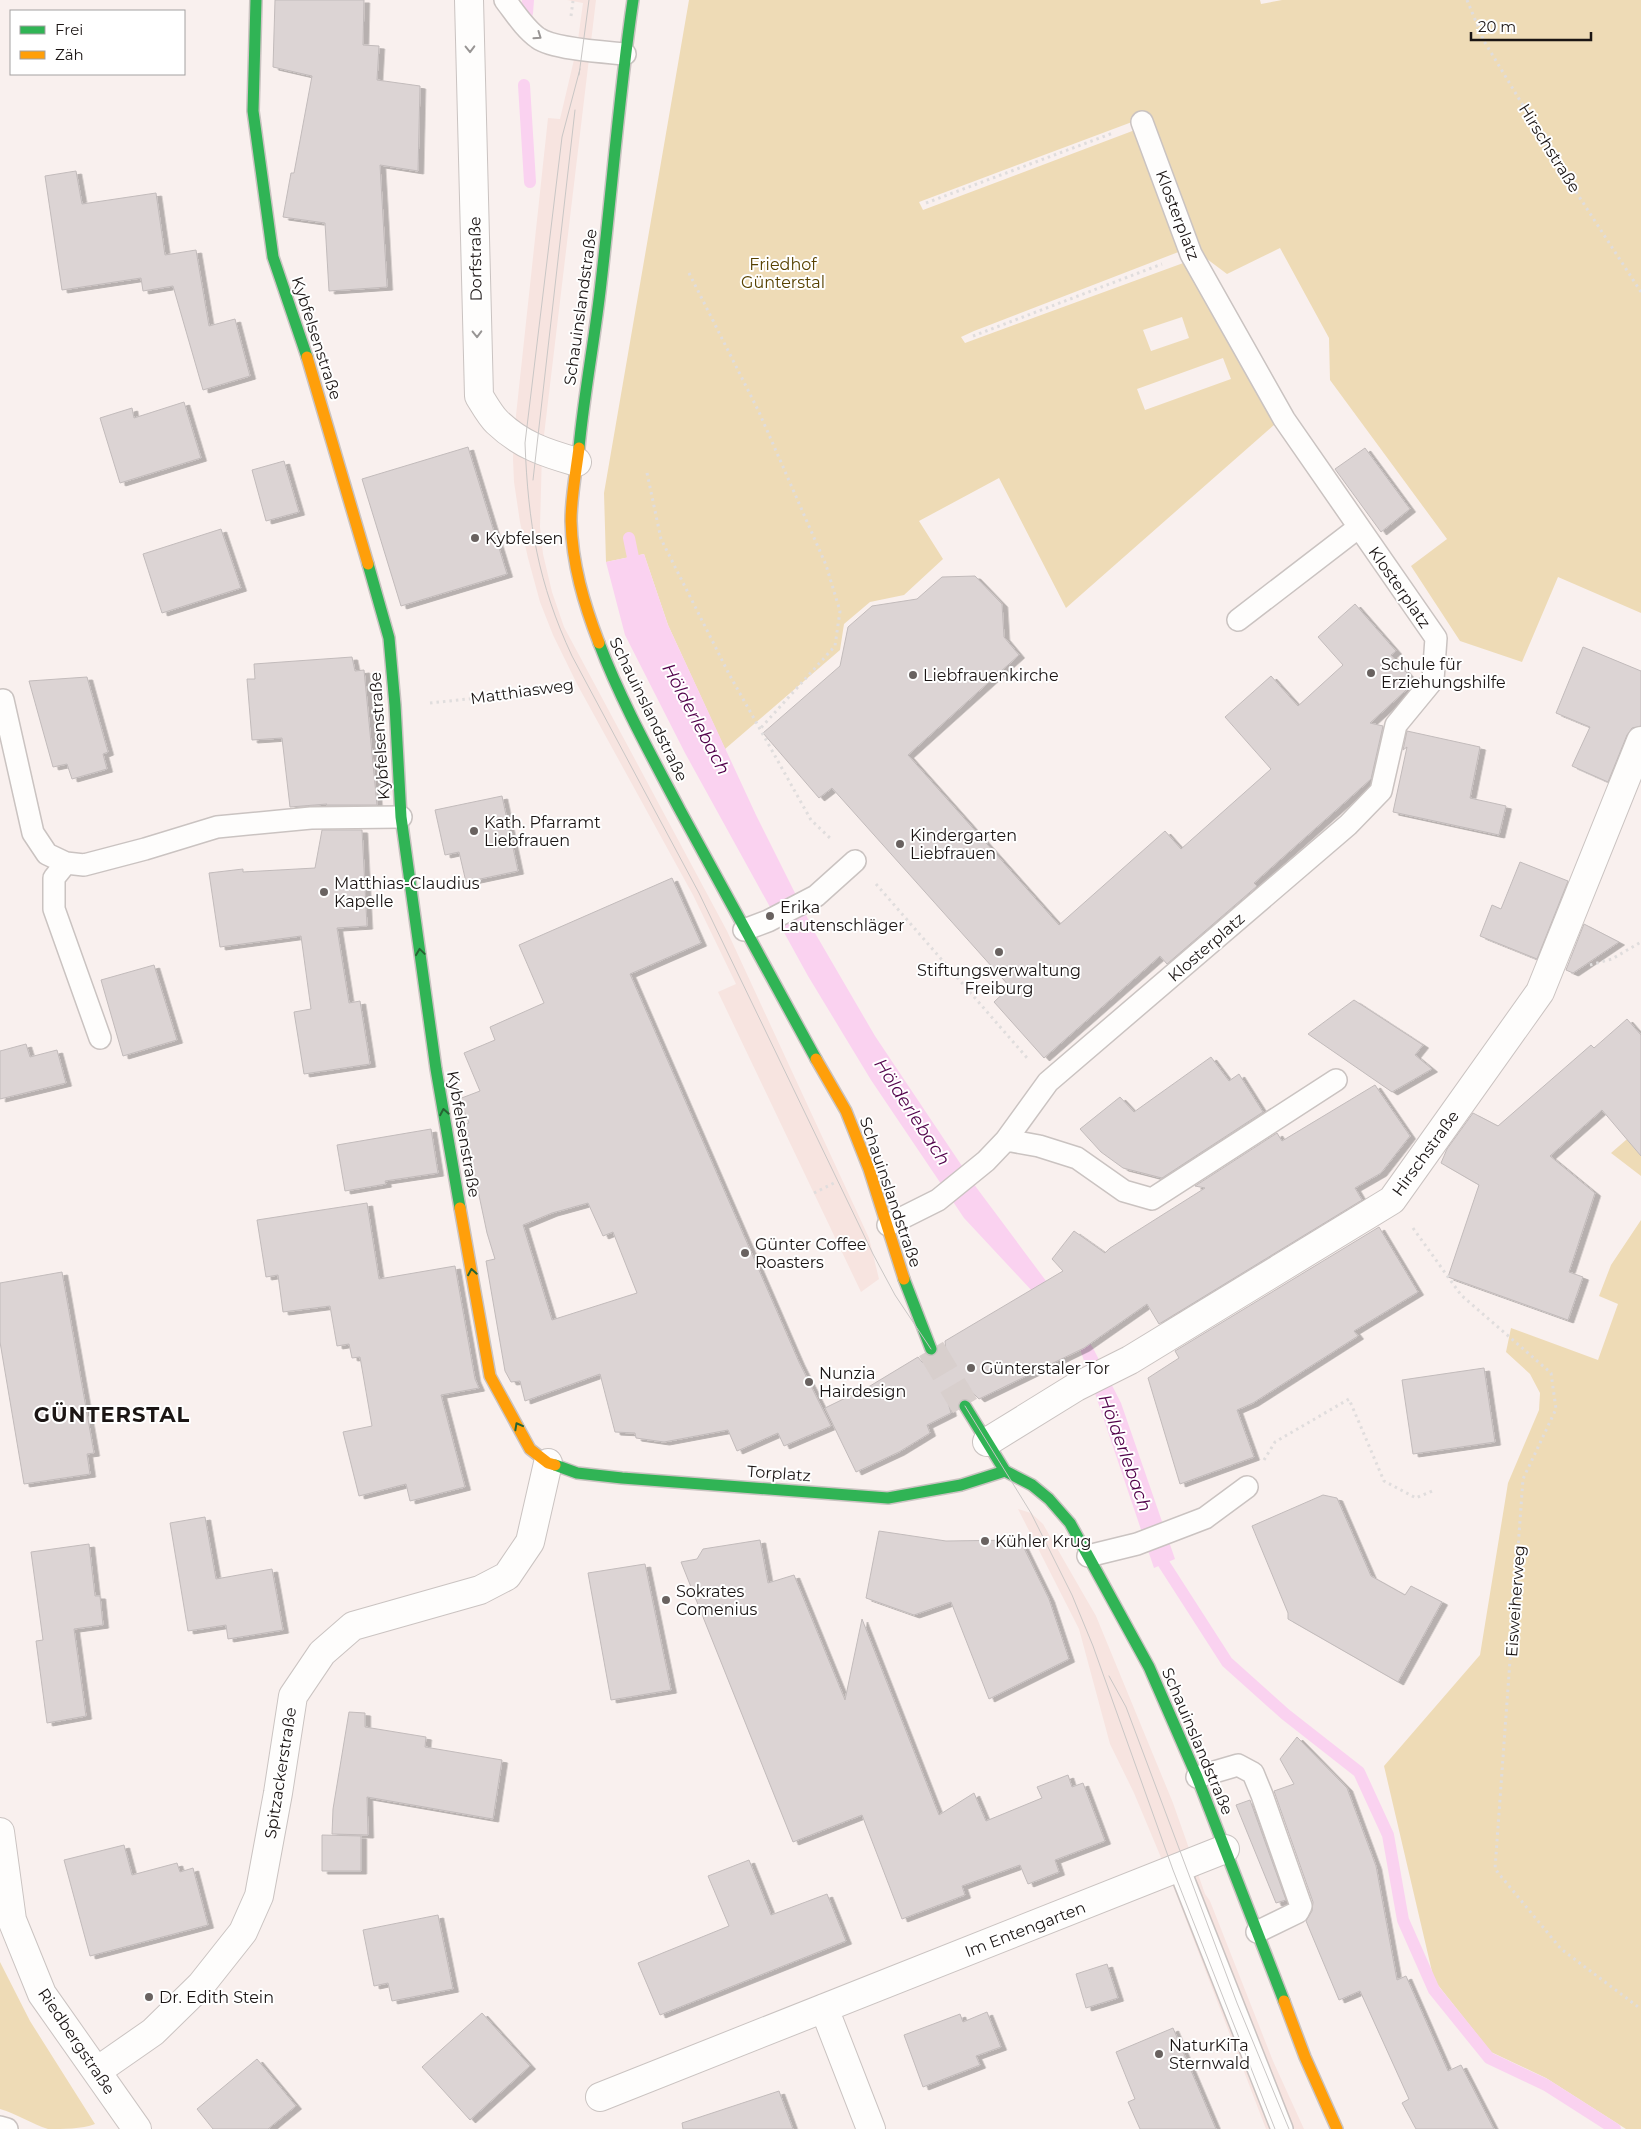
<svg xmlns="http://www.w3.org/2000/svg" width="1641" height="2129" font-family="Montserrat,sans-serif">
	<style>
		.built { fill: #f7e4e0 }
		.green { fill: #eedbb6; fill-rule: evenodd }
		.water { fill: #fad2f0 }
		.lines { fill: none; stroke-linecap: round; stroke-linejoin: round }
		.stream { stroke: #fad2f0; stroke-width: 12 }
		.building { fill: #dcd4d4; stroke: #c2bbbb; fill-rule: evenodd; filter: url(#shadow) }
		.secondary-tunnel { stroke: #d8cfcd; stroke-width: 28; stroke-dasharray: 28 14; stroke-linecap: butt }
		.lane-casing { stroke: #cac3c1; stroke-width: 24 }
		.street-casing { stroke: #cac3c1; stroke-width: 30 }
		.fast-casing { stroke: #cac3c1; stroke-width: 14 }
		.slow-casing { stroke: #cac3c1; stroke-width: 14 }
		.path { stroke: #e0dddd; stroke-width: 3; stroke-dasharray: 2.5 4; stroke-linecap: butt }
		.lane { stroke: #fefdfc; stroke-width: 21 }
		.street { stroke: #fefdfc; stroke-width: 28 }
		.fast { stroke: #30b455; stroke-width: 11 }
		.slow { stroke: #ff9f0a; stroke-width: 11 }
		.tram { stroke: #c9c6c5; stroke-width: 1 }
		.oneway { stroke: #989594 }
		.oneway2 { stroke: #266434 }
		.poi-dot { fill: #696260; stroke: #fff; stroke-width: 2 }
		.labels { text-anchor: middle; stroke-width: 4; stroke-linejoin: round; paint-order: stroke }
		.street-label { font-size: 16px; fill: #1b1514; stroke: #fff }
		.park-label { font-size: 16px; fill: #574100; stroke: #fff }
		.poi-label { font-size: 16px; fill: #1b1514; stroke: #fff; text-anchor: start }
		.water-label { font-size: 18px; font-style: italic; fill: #52024b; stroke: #fff }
		.district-label { font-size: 21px; font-weight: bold; letter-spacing: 1px; fill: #1b1514; stroke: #fff }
	</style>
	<defs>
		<filter id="shadow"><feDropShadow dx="5.5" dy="3" stdDeviation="0" flood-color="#0004"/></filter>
	</defs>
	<rect width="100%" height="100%" fill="#f9f0ee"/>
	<path class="built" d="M567,0h29l-54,452 -2,75 3,27 9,38 12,35 163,304 142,307 10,41 -18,13 -143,-300 18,-8 -43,-89 -116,-211 -24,-49 -13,-33 -12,-44 -8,-36 -6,-40 -1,-23 1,-25 34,-316 12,1 17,-72 6,-44z
		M1018,1509l13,4 12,11 53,92 77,187 32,91 5,7 63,160 31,68h-38l-91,-238 -41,-98 -24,-49 -31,-115z"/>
	<path class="green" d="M689,0h571l1,4 21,-4h359v613l-83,-36 -36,85 -62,-21 -49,-75 36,-27 -117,-159 -1,-42 -49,-90 -53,26 -28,-21 -51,-137 -229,86 4,8 212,-80 46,121 -207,80 -13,6 4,6 221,-81 89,162 -209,184 -67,-130 -80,43 24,38 -39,36 -34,7 -26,22 -4,26 -115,99 -57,-124 -24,-71 -38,8 -2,-69zM1182,317l7,21 -38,13 -8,-21zM1223,358l8,21 -86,31 -8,-21z
		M1641,1127v49l-30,-23z
		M1641,1220v909h-15l-80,-51 -55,-26 -57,-72 -50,-214 96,-111 28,-172 31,-73 1,-17 -10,-19 -24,-22 5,-24 87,32 20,-56 -19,-8 12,-31z
		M0,1962l30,59 65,103c-13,5 -32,5 -47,5 -16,-5 -31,-15 -48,-20z"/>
	<path class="water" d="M644,554l24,71 88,190 59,118 60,103 101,151 76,102 41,59 28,55 54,156 -21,9 -74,-219 -20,-28 -96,-103 -93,-138 -63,-104 -123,-223 -60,-118 -19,-73z"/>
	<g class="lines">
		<path class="stream" d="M527,13l1,-13
			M524,85l6,97
			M629,538l7,34
			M1159,1550l5,14 63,98 58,52 74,58 29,63 15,85 31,70 55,68 57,27 69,44"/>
	</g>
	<path class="building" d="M275,0h89l-1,45 16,1 -2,34 43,6 -2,85 -38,-6 7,122 -58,4 -4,-68 -42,-6 8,-44h3l18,-97 -39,-9z
		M76,171l6,33 74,-11 9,62 31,-5 13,76 26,-7 15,57 -47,14 -30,-104 -30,5 -2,-13 -79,12 -17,-114z
		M184,402l17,56 -81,25 -20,-65 32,-10 2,10z
		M468,447l39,127 -106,32 -39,-127z
		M1365,448l45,61 -29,23 -46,-63z
		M284,461l15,51 -33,9 -14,-51z
		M221,529l20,59 -79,25 -19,-59z
		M975,576l27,28 2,33 15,18 -111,100 151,170 106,-94 16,18 90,-80 -46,-52 46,-41 27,30 45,-41 -25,-28 37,-33 41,47 -5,4 24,27 -45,41 13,3 -12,53 -117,104 3,3 -90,78 -7,-8 -116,102 -50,-56 16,-15 -178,-199 -13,10 -56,-65 77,-67 8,-39 24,-21 45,-7 25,-22z
		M1583,647l58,24v55l-9,2 -5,7 -19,47 -36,-16 18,-39 -34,-14z
		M352,657l3,14 9,-1 13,135h-51l1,-1 -37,3 -8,-69 -30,2 -5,-61h8l-1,-15z
		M87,677l21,75 -5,2 4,15 -35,10 -5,-15 -14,3 -24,-86z
		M1407,731l73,16 -10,51 36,8 -7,29 -106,-23 14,-65 -4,3z
		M502,796l16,75 -52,11 -7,-30 -14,3 -10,-45z
		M322,830h40l5,96 -30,2 12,75 11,-2 10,63 -66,10 -10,-62 17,-3 -10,-73 -81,11 -11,-74 34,-4v3l72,-4z
		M1520,862l48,19 -31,78 -57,-23 12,-31 9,4z
		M672,878l29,65 -71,31 169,388 32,64 -47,20 -6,-13 -41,18 -9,-21 -64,12 -28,-4 -1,-5 -20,-1 -15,-58 -75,27 -5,-20 -9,1 -6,-11 -19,-110 9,-2 -8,-26 -14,-66 -4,1 -7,-44 7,-1 -10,-24 21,-8 -16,-38 31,-13 -5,-13 54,-24 -25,-58zM588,1203l15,33 10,-4 24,61 -85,27 -29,-95 29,-12z
		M1584,924l35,18 -46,31 -7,-3z
		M154,965l23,75 -54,16 -22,-76z
		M1354,1000l69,45 -8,10 17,14 -40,23 -84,-58z
		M1627,1019l14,16v121l-39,-46 -52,46 45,37 -26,79 14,5 -15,43 -120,-43 31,-92 -38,-22 6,-14 26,-36 25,13 93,-81 3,3z
		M26,1044l4,13 27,-7 9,33 -66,16v-48z
		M1211,1057l18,24 10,-7 24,38 -101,66 -39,-10 -22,-16 -21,-23 40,-32 14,15z
		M1375,1085l35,51 -29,37 -26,15 7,12 -203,124 -12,-20 -63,44 -105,51 -7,-7 -8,-2 -7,2 -6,7 -2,7 2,7 -24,12 3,8 -31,19 -43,20 -31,-64 45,-22 48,-29 4,5 6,2 9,-1 6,-4 3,-7 -1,-11 118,-70 -11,-12 22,-28 31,22 5,-5 95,-60 -10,-2 82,-53 5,8z
		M431,1129l7,44 -53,8 1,3 -41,7 -8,-46z
		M367,1203l12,76 76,-13 20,113 4,9 -38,7 24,92 -55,14 -4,-17 -47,12 -16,-64 29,-6 -12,-69 -8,1 -3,-14 -12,2 -7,-40 -47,6 -5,-37 -12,2 -9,-57z
		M1379,1227l39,65 -64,39 4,5 -105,67 -16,7 17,47 -74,27 -32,-106 31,-20 -4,-7z
		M62,1272l32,181 -7,1 3,20 -66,10 -24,-142v-59z
		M1484,1368l11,74 -82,12 -11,-74z
		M1323,1495l14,3 34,78 34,19 6,-9 31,16 -44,80 -110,-63v-6l-36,-87z
		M205,1517l11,62 56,-10 11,61 -55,9 -2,-14 -38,6 -18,-108z
		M879,1531l67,10 74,-1 29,59 20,60 -80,40 -38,-97 -37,13 -48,-17z
		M760,1540l8,43 26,-8 51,125 17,-81 77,196 35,-22 12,28 56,-23 -5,-11 31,-12 4,12 11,-4 22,58 -50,19 4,12 -31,12 -8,-19 -58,21 3,9 -63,24 -40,-104 -69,27 -112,-280 16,-3 6,-10z
		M89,1544l6,52h5l3,29 -29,4 12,87 -39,7 -11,-82 7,-1 -12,-88z
		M645,1564l26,126 -60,10 -23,-127z
		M349,1712l16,1v14l61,10 -1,10 77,13 -9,59 -126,-22 1,38 -36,-1 1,-25z
		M1297,1737l50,51 29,78 21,114 9,-4 42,95 13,-6 33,64h-78l-14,-26 7,-4 -49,-108 -21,9 -33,-79 6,-10 1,-9 -39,-111 20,-7 -14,-25z
		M1250,1800l36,100 -10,3 -40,-98z
		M322,1835l39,1v35h-39z
		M124,1845l8,30 45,-12 3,9 13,-4 15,57 -118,31 -26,-96z
		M749,1860l22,55 56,-21 19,47 -186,74 -22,-52 91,-37 -21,-50z
		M438,1915l15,74 -61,12 -4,-18 -14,3 -11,-56z
		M1107,1964l11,34 -32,10 -10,-34z
		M987,2012l14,35 -25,9 4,9 -57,22 -19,-52 56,-21 3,8z
		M482,2013l48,53 -60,54 -48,-53z
		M1173,2028l43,101h-76l-12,-27 7,-3 -19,-47z
		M257,2059l39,47 -28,23h-55l-16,-20z
		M779,2091l14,38h-110l-1,-6z"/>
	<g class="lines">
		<path class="secondary-tunnel" d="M931,1349l34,57"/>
		<g class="lane-casing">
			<path id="lane" d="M505,0c10,13 20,29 33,38 15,11 66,14 87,16
				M1238,620l121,-93
				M3,700l30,133 14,21 19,9 18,2 61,-16 72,-22 94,-9 90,-1
				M66,863l-12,15v31l46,129
				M744,930l24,-9 48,-25 39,-35
				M1006,1140l42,-58 300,-257 33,-34 15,-66 37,-45 3,-42 -152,-219 -93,-165 -49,-132
				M888,1225l50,-25 48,-39 20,-21 33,6 38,12 47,33 28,8 184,-119
				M1088,1556l49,-12 68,-26 42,-31
				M1197,1777l41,-12 15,8 9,22 39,111 -3,6 -41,20
				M1179,1868l103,261
				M0,2127l7,2"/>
		</g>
		<g class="street-casing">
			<path id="street" d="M469,0l10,396c5,8 11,19 18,26 24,23 48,31 80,40
				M987,1442l89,-55 54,-27 262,-160 148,-208 101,-251
				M0,1832l12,88 30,74 95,135
				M824,2008l47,121
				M97,2071l56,-39 48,-47 42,-53 16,-36 19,-103 15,-97 29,-43 31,-27 127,-36 27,-14 23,-34 18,-79
				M600,2097l625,-248"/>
		</g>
		<g class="fast-casing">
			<path id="fast" d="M256,0l-3,111 20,146 34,100
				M579,448c5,-55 16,-110 22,-165 11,-94 18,-189 32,-283
				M368,564l21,74 6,67 6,112 35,252 24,139
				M599,643c22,58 52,112 81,167 45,83 90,166 136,249
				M904,1279l27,70
				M965,1406l40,65 27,14 17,14 21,24 79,144 48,110 87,224
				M555,1465l22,8 45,5 266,20 73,-13 44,-14"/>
		</g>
		<g class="slow-casing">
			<path id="slow" d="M307,357l61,207
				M579,448c-3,24 -8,49 -8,73 1,43 13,83 28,122
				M816,1059l30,52 23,58 35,110
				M460,1208l30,168 40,73 18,14 7,2
				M1284,2001l21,56 32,72"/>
		</g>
		<path class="path" d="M1467,0l17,41 83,137 74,114
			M571,16l2,-15
			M926,203l187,-70
			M689,273l70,139 67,153 14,46 -5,35 -76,84
			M973,336l189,-72
			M647,473l14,66 68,135 82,146 20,19
			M430,703l133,-14 15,-5
			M876,884l152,175
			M1590,965l22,-6 29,-17
			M814,1193l22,-11
			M1413,1228l48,67 90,78 5,36 -33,70 -28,390 66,80 80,60
			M1264,1460l11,-18 74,-43 35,82 32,17 16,-7"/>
		<use href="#lane" class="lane"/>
		<use href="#street" class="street"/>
		<use href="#fast" class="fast"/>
		<use href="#slow" class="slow"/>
		<path class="tram" d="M580,69l-18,68 -37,306c3,80 13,140 47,213l127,237 174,361 22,41 36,54
			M579,75l10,-75
			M533,480l42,-370
			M965,1406l66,107 41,82 21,51 80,224 102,259
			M1109,1676l17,31 111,296 52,126"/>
	</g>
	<defs><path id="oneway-chevron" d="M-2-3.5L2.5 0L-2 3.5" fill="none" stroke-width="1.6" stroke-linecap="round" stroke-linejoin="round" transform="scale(1.25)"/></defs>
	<g class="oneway">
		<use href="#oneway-chevron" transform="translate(538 36) rotate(35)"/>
		<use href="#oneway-chevron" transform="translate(470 49) rotate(89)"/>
		<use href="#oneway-chevron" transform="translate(477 334) rotate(89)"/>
	</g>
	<g class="oneway2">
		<use href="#oneway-chevron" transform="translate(420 952) rotate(-98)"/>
		<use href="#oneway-chevron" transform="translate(444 1112) rotate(-100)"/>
		<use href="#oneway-chevron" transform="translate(472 1272) rotate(-100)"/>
		<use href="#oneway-chevron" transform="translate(518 1426) rotate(-118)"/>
	</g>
	<g class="poi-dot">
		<circle cx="475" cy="538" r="5"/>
		<circle cx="1371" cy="673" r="5"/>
		<circle cx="913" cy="675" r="5"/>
		<circle cx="474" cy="831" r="5"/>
		<circle cx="900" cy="844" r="5"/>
		<circle cx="324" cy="892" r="5"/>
		<circle cx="770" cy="916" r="5"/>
		<circle cx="999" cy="952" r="5"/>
		<circle cx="745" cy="1253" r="5"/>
		<circle cx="971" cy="1368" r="5"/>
		<circle cx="809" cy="1382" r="5"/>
		<circle cx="985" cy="1541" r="5"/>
		<circle cx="666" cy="1600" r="5"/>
		<circle cx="149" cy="1997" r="5"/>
		<circle cx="1159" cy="2054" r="5"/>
	</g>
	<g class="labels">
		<g class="street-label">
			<text transform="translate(1550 148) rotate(58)" y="6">Hirschstraße</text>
			<text transform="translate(1178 215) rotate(69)" y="6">Klosterplatz</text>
			<text transform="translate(475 259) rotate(-91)" y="6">Dorfstraße</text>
			<text transform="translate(580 307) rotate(-82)" y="6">Schauinslandstraße</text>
			<text transform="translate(317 338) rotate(72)" y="6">Kybfelsenstraße</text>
			<text transform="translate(1400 587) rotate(55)" y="6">Klosterplatz</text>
			<text transform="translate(522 691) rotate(-8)" y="6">Matthiasweg</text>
			<text transform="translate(649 709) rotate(64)" y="6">Schauinslandstraße</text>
			<text transform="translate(379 736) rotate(-94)" y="6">Kybfelsenstraße</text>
			<text transform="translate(1206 947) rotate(-41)" y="6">Klosterplatz</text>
			<text transform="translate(464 1134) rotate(80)" y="6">Kybfelsenstraße</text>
			<text transform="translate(1425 1153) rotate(-54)" y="6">Hirschstraße</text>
			<text transform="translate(891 1192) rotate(71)" y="6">Schauinslandstraße</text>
			<text transform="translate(779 1473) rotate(4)" y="6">Torplatz</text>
			<text transform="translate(1515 1601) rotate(-86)" y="6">Eisweiherweg</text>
			<text transform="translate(1198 1741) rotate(67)" y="6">Schauinslandstraße</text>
			<text transform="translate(280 1773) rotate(-81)" y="6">Spitzackerstraße</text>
			<text transform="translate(1025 1929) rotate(-21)" y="6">Im Entengarten</text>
			<text transform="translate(77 2041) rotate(56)" y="6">Riedbergstraße</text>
		</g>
		<g class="park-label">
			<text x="783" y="270">Friedhof<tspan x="783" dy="18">Günterstal</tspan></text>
		</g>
		<g class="poi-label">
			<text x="485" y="544">Kybfelsen</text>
			<text x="1381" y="670">Schule für<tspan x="1381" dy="18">Erziehungshilfe</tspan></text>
			<text x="923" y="681">Liebfrauenkirche</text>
			<text x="484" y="828">Kath. Pfarramt<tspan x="484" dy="18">Liebfrauen</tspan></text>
			<text x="910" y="841">Kindergarten<tspan x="910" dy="18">Liebfrauen</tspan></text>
			<text x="334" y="889">Matthias-Claudius<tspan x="334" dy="18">Kapelle</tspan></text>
			<text x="780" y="913">Erika<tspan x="780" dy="18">Lautenschläger</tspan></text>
			<text x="999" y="976" text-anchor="middle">Stiftungsverwaltung<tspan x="999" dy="18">Freiburg</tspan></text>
			<text x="755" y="1250">Günter Coffee<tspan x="755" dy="18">Roasters</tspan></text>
			<text x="981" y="1374">Günterstaler Tor</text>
			<text x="819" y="1379">Nunzia<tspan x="819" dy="18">Hairdesign</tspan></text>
			<text x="995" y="1547">Kühler Krug</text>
			<text x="676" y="1597">Sokrates<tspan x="676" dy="18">Comenius</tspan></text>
			<text x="159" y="2003">Dr. Edith Stein</text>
			<text x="1169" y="2051">NaturKiTa<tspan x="1169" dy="18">Sternwald</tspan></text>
		</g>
		<g class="water-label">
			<text transform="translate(696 719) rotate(62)" y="6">Hölderlebach</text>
			<text transform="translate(912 1112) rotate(57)" y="6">Hölderlebach</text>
			<text transform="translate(1125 1453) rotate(70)" y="6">Hölderlebach</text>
		</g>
		<g class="district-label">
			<text x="112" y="1422">GÜNTERSTAL</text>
		</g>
	</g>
	<rect x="10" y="10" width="175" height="65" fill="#ffffff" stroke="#a4a1a1"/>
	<rect x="20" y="26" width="25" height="8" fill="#30b455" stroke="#a4a1a1"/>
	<text x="55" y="35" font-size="15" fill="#1b1514">Frei</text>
	<rect x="20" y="51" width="25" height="8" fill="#ff9f0a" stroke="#a4a1a1"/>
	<text x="55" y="60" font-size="15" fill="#1b1514">Zäh</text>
	<path d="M1471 32v8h120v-8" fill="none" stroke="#1b1514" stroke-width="2.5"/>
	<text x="1478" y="32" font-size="15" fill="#1b1514" stroke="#ffffff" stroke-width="4" paint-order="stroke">20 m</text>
</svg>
